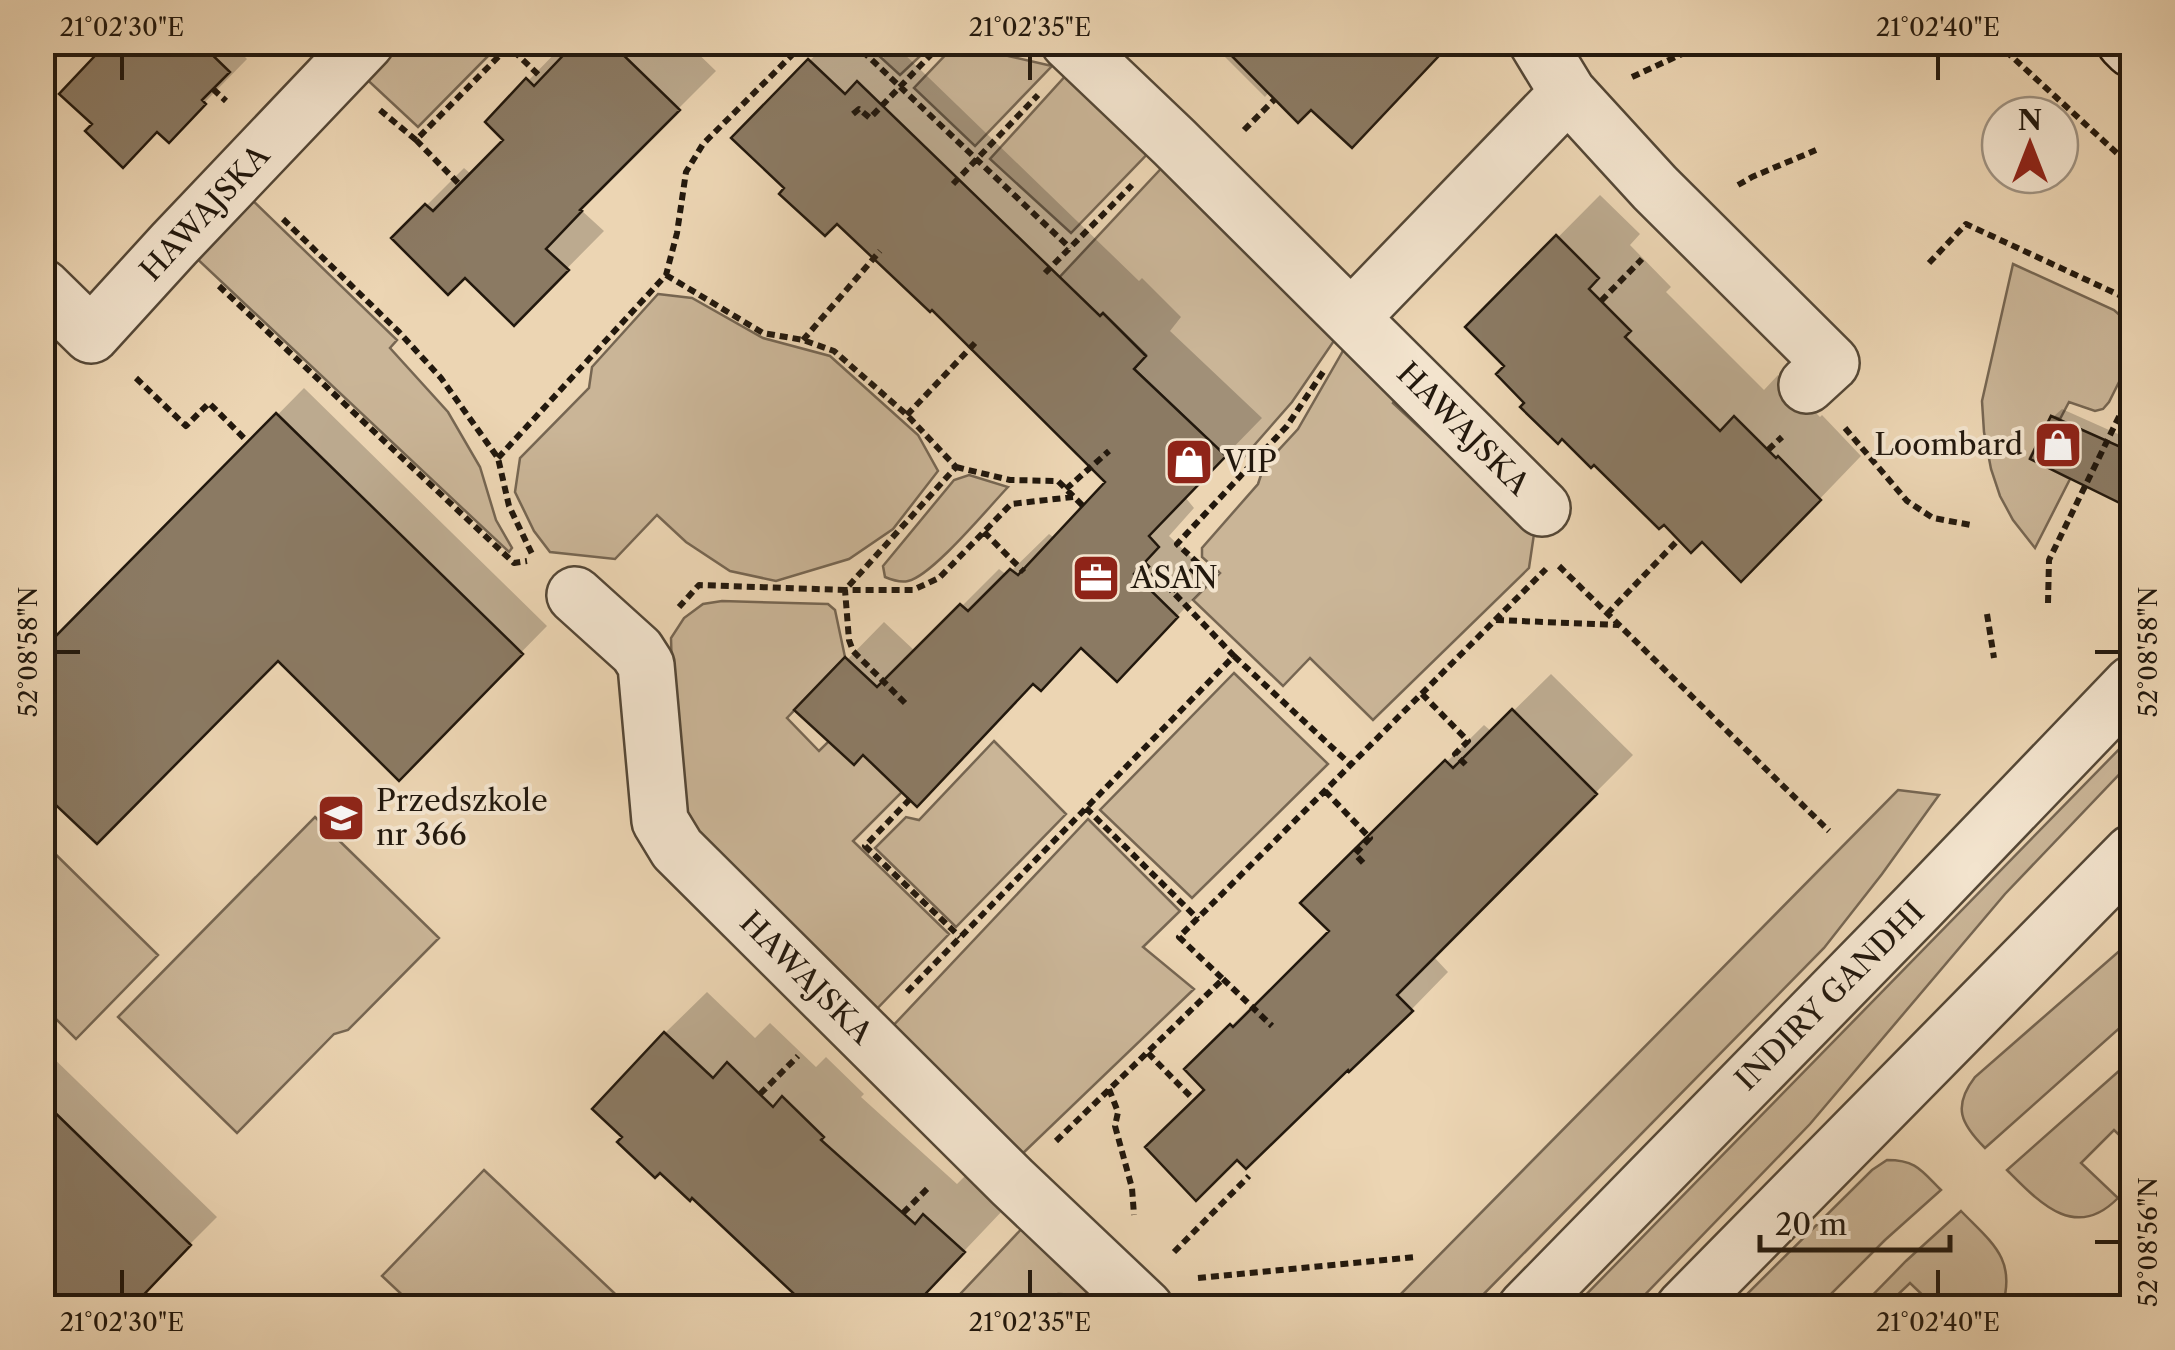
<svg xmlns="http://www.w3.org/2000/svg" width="2175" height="1350" font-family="'Libre Caslon Text',serif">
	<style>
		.green { fill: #cab597; stroke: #766652; stroke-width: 2.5 }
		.shadow { fill: #0003 }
		.building { fill: #8b7a63; stroke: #22180d; stroke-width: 2.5 }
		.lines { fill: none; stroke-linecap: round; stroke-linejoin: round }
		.minor-casing { stroke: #544736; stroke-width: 60 }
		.tertiary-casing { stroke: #544736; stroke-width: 60 }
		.secondary-casing { stroke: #22180d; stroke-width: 60 }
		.path { stroke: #22180d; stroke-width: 6; stroke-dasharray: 8 5; stroke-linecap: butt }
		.minor { stroke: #f3e4ce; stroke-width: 55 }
		.tertiary { stroke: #f3e4ce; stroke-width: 55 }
		.secondary { stroke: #f3e4ce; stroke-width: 55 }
		.ticks { fill: none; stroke: #22180d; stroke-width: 4 }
		.labels { text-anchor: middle; stroke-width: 8; stroke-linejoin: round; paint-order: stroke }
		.street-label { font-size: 30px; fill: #22180d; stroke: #f3e4ce }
		.poi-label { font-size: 30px; fill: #22180d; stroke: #f3e4ce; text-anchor: start }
		.neatline { fill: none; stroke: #22180d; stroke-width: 4 }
		.ticks-label { font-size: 25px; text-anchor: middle; fill: #22180d }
	</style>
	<rect width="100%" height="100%" fill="#ecd5b3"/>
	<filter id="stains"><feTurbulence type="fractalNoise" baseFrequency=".002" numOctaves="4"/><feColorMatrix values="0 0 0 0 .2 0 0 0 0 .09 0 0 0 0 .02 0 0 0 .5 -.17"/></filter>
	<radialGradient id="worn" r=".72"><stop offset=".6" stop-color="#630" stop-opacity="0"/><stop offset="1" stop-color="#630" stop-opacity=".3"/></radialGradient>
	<path class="green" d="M389,43h97l8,7 -76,77 -58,-54z
		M865,43h69l-34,32z
		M956,44l96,22 -77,80 -61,-58z
		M1069,72l86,74 -84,87 -81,-74z
		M1170,159l168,176 -46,67 -56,64 -102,-97 12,-14 -43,-42 -9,8 -39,-39z
		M246,194l151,146 -7,8 58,64 32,55 16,53 16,28 -3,4 -316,-297z
		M2013,264l101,46 18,16v30l-23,46 -6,7 -8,2 -26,-9 -9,17 -9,-3 -21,42 40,21 -35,69 -22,-28 -13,-24 -9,-27 -7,-37 -2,-31z
		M658,294l34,4 71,40 67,18 88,79 20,36 -45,58 -44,30 -73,22 -46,-10 -44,-29 -29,-27 -42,44 -65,-7 -16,-21 -19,-39 5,-34 69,-70 3,-21z
		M1351,337l53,50 -11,16 141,131 -5,34 -156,152 -63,-62 -27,28 -90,-86 27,-27 -18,-16v-9l56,-64 6,-18 34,-37z
		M969,475l39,12c-20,21 -76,89 -100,94 -8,2 -16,-1 -23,-4l-2,-11 71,-86z
		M722,601l106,3 7,6 10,47 -58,61 32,33 10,-10 39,9 34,42 -49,49 96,93 -80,83 -195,-199 1,-37 -4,-143 13,-20 19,-14z
		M1234,673l94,91 -136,134 -92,-88z
		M2132,736v25l-127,133 -195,230 -177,183h-59z
		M994,741l72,73 -110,113 -81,-79 31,-31 13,3z
		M1898,790l41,5 -57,79 -58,74 -353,359h-83z
		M315,817l124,121 -91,92 -14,4 -97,99 -119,-116z
		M1088,819l92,92 -37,36 51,42 -175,168 -130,-127z
		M43,842l115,113 -82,84 -33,-33z
		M2132,940v77l-147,131c-24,-24 -33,-41 -10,-71z
		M2129,1062l3,3v82l-18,-17 -33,33 37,35c-43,44 -79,4 -111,-28z
		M1887,1160c29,0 34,10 54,30l-56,50 -67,67h-84l138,-137z
		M484,1170l145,137h-214l-33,-31z
		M1961,1211c31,32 56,48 41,96h-48l-7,-6 -7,6h-5l-25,-24 -25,24h-24l45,-46z
		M1029,1221l80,75 -51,-2 -31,13 -80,1z"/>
	<path class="shadow" d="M108,42h148l-13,13 4,4 -78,80 -11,-9 -62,-6z
		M580,42h106l30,29 -100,100 1,1 -36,38 23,21 -90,91 -49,-48 -71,-36 70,-70 8,7 35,-35 -19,-18 77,-79 7,7z
		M828,42h38l17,16 13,-12 243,235 3,-3 39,39 -11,14 92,87 -77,79 9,11 -25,28 44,42 -59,63 -71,5 -49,36 -170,70 -66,-42 86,-88 32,30 83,-83 8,6 42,-41 7,5 53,-57 -177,-176 -95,-85 -50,-34 -52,-49z
		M1210,42h241l-140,64 -41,-15 -5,6z
		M1600,195l40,39 -10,11 41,42 -5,5 98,98 14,-15 42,42 2,-2 39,41 -77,80 -82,2 -38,-16 -137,-119 -20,-37 -38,-39z
		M304,388l243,238 -148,151 -121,-119 -236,-4z
		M2062,409l56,25 14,13v59l-99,-49 20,-40z
		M1551,674l82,81 -200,201 15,16 -37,38 -204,80 -20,-21 82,-80 3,3 61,-61 -29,-28 180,-178 8,7z
		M707,992l48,46 15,-15 46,44 10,-10 38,37 -3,3 96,87 9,-9 38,34 -94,99 -218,-113 -27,-162z
		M42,1047l175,170 -56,56 -24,35h-95z"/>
	<path class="building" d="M108,42h91l31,30 -28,28 4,4 -37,39 -12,-11 -34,36 -38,-37 7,-7 -33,-30z
		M576,42h34l70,68 -100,100 2,1 -36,38 23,21 -55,56 -49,-48 -17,17 -57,-57 34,-34 8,7 70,-71 -18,-18 41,-44 8,8z
		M1218,42h234l-100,106 -41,-38 -13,13z
		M808,59l37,35 12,-13 243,235 3,-3 43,43 -12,13 92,87 -77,80 10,11 -25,27 44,43 -61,65 -36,-34 -40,43 -8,-7 -116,123 -54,-52 -9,10 -60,-55 51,-53 32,30 83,-83 8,7 42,-42 8,6 87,-93 -173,-172 -2,2 -93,-88 -12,12 -46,-42 5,-6 -53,-50z
		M1556,235l43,43 -10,11 42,42 -6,6 95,94 14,-15 42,42 2,-2 43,44 -80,82 -39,-40 -11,11 -27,-28 -5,4 -65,-64 -3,3 -29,-29 -4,5 -38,-37 4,-4 -28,-29 8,-8 -39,-39z
		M276,413l247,241 -124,127 -121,-120 -181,183 -55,-52v-142z
		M2051,416l81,36v57l-102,-50z
		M1512,709l85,85 -200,201 16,16 -64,61 -1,-2 -102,99 -9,-9 -41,41 -51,-54 59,-57 -20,-21 46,-45 3,3 96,-96 -29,-28 145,-143 8,8z
		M664,1032l49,46 14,-16 46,45 9,-11 42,41 -3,3 94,84 8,-10 42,38 -53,56h-103l-117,-110 -2,3 -30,-28 -5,5 -38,-36 5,-5 -30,-28z
		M42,1100l149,145 -60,63h-89z"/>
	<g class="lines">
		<g class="minor-casing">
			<path id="minor" d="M1069,42l105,100 368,366
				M1537,42l31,51 87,95 176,175 -24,22
				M42,287l49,48 83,-91 192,-202
				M1351,318l217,-225
				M575,595l62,56 9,14 14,156 17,28 335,333 133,126"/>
		</g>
		<g class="tertiary-casing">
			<path id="tertiary" d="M1526,1308l392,-401 214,-223
				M1684,1308l448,-455"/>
		</g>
		<g class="secondary-casing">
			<path id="secondary" d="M2125,42l7,7"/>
		</g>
		<path class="path" d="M504,42l38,36
			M853,42l217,206
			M984,42l28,7
			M1996,42l136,125
			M1632,77l74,-34
			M213,89l13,12
			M380,110l36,30 97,-98
			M853,114l6,-5 11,9 73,-76
			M1244,130l31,-31
			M416,140l43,44
			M953,184l85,-89
			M1738,185l14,-8 64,-27
			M283,219l116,113 42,46 57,80 11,48 24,50
			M1929,263l37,-39 166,77
			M1045,273l87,-88
			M666,275l97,58 40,7 31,11 73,64 49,52 -111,123 -146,-5 -20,22
			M219,286l295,277 13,-2
			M1601,301l41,-42
			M803,340l77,-89
			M136,378l50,48 23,-23 39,39
			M907,415l68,-72
			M1845,428l62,73 26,17 38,7
			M1768,450l14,-13
			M498,458l168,-183 11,-42 9,-61 17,-28 102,-102
			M956,467l54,13 48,1 25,25
			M1066,489l43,-38
			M984,532l40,40
			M1143,563l29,28
			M1559,566l270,265
			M2048,603l1,-43 83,-170
			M1607,614l71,-74
			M1987,614l7,44
			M1496,620l122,5
			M1234,656l117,109
			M1422,694l46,47 -13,13 12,12
			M905,703l-52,-52 -4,-11 -4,-50h68l26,-12 72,-74 62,-7
			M1325,791l45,47 -15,16 11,12
			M910,799l-45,47 95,91
			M1086,808l112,111
			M1223,979l49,47
			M907,992l327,-336 -62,-65 27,-27 -22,-20 110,-118 36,-54
			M2125,1042l7,7
			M1148,1053l46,47
			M1109,1089l9,23 -3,14 17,62 2,27
			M760,1094l38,-38
			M1056,1141l167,-162 -44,-42 367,-368
			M903,1213l27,-27
			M1174,1252l75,-76
			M1198,1278l218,-21"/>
		<use href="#minor" class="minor"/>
		<use href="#tertiary" class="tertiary"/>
		<use href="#secondary" class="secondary"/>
	</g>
	<path class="ticks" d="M122,55v25M1030,55v25M1938,55v25M55,652h25M2095,652h25M2095,1242h25M122,1270v25M1030,1270v25M1938,1270v25"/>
	<defs>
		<g id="shop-square" transform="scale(2.5)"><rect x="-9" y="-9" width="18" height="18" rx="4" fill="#8f2418" stroke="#f3e4ce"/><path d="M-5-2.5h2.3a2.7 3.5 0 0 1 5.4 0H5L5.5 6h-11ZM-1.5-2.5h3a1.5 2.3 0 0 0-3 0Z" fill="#fff"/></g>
		<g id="office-square" transform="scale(2.5)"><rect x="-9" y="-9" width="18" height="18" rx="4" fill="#8f2418" stroke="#f3e4ce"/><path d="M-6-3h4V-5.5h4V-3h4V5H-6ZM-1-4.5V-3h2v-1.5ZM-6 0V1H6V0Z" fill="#fff"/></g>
		<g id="school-square" transform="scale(2.5)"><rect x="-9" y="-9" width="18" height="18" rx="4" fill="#8f2418" stroke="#f3e4ce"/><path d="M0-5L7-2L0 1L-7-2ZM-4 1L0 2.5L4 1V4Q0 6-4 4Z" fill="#fff"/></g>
	</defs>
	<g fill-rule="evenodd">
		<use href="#shop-square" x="2058" y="445"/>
		<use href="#shop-square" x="1189" y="462"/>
		<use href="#office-square" x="1096" y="578"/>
		<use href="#school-square" x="341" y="818"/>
	</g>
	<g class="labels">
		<g class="street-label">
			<text transform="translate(205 213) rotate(-47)" y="10">HAWAJSKA</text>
			<text transform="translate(1463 429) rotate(45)" y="10">HAWAJSKA</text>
			<text transform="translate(806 978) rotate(45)" y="10">HAWAJSKA</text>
			<text transform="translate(1830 996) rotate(-45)" y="10">INDIRY GANDHI</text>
		</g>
		<g class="poi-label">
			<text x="2023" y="455" text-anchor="end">Loombard</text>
			<text x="1224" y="472">VIP</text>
			<text x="1131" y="588">ASAN</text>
			<text x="376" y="811">Przedszkole<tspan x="376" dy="34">nr 366</tspan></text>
		</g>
	</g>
	<rect width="2175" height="1350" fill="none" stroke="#ecd5b3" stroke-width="110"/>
	<g transform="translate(2030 145)"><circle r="48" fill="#f3e4ce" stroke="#9f9281" stroke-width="2.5"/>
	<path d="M0-8L18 38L0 25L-18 38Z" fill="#8f2418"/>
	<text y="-15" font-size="28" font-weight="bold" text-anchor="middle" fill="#22180d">N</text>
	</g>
	<path d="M1760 1235v15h190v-15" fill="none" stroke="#22180d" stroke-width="5"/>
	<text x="1775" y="1235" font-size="30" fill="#22180d" stroke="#f3e4ce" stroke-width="8" paint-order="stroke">20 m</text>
	<rect x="55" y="55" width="2065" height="1240" class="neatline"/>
	<g class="ticks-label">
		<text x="122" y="36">21°02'30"E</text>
		<text x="1030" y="36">21°02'35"E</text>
		<text x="1938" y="36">21°02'40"E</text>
		<text transform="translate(28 652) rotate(-90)" y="9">52°08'58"N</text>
		<text transform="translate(2148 652) rotate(-90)" y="9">52°08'58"N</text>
		<text transform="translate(2148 1242) rotate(-90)" y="9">52°08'56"N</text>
		<text x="122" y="1331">21°02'30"E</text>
		<text x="1030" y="1331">21°02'35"E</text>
		<text x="1938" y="1331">21°02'40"E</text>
	</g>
	<rect width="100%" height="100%" filter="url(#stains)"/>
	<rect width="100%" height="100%" fill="url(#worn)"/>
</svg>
